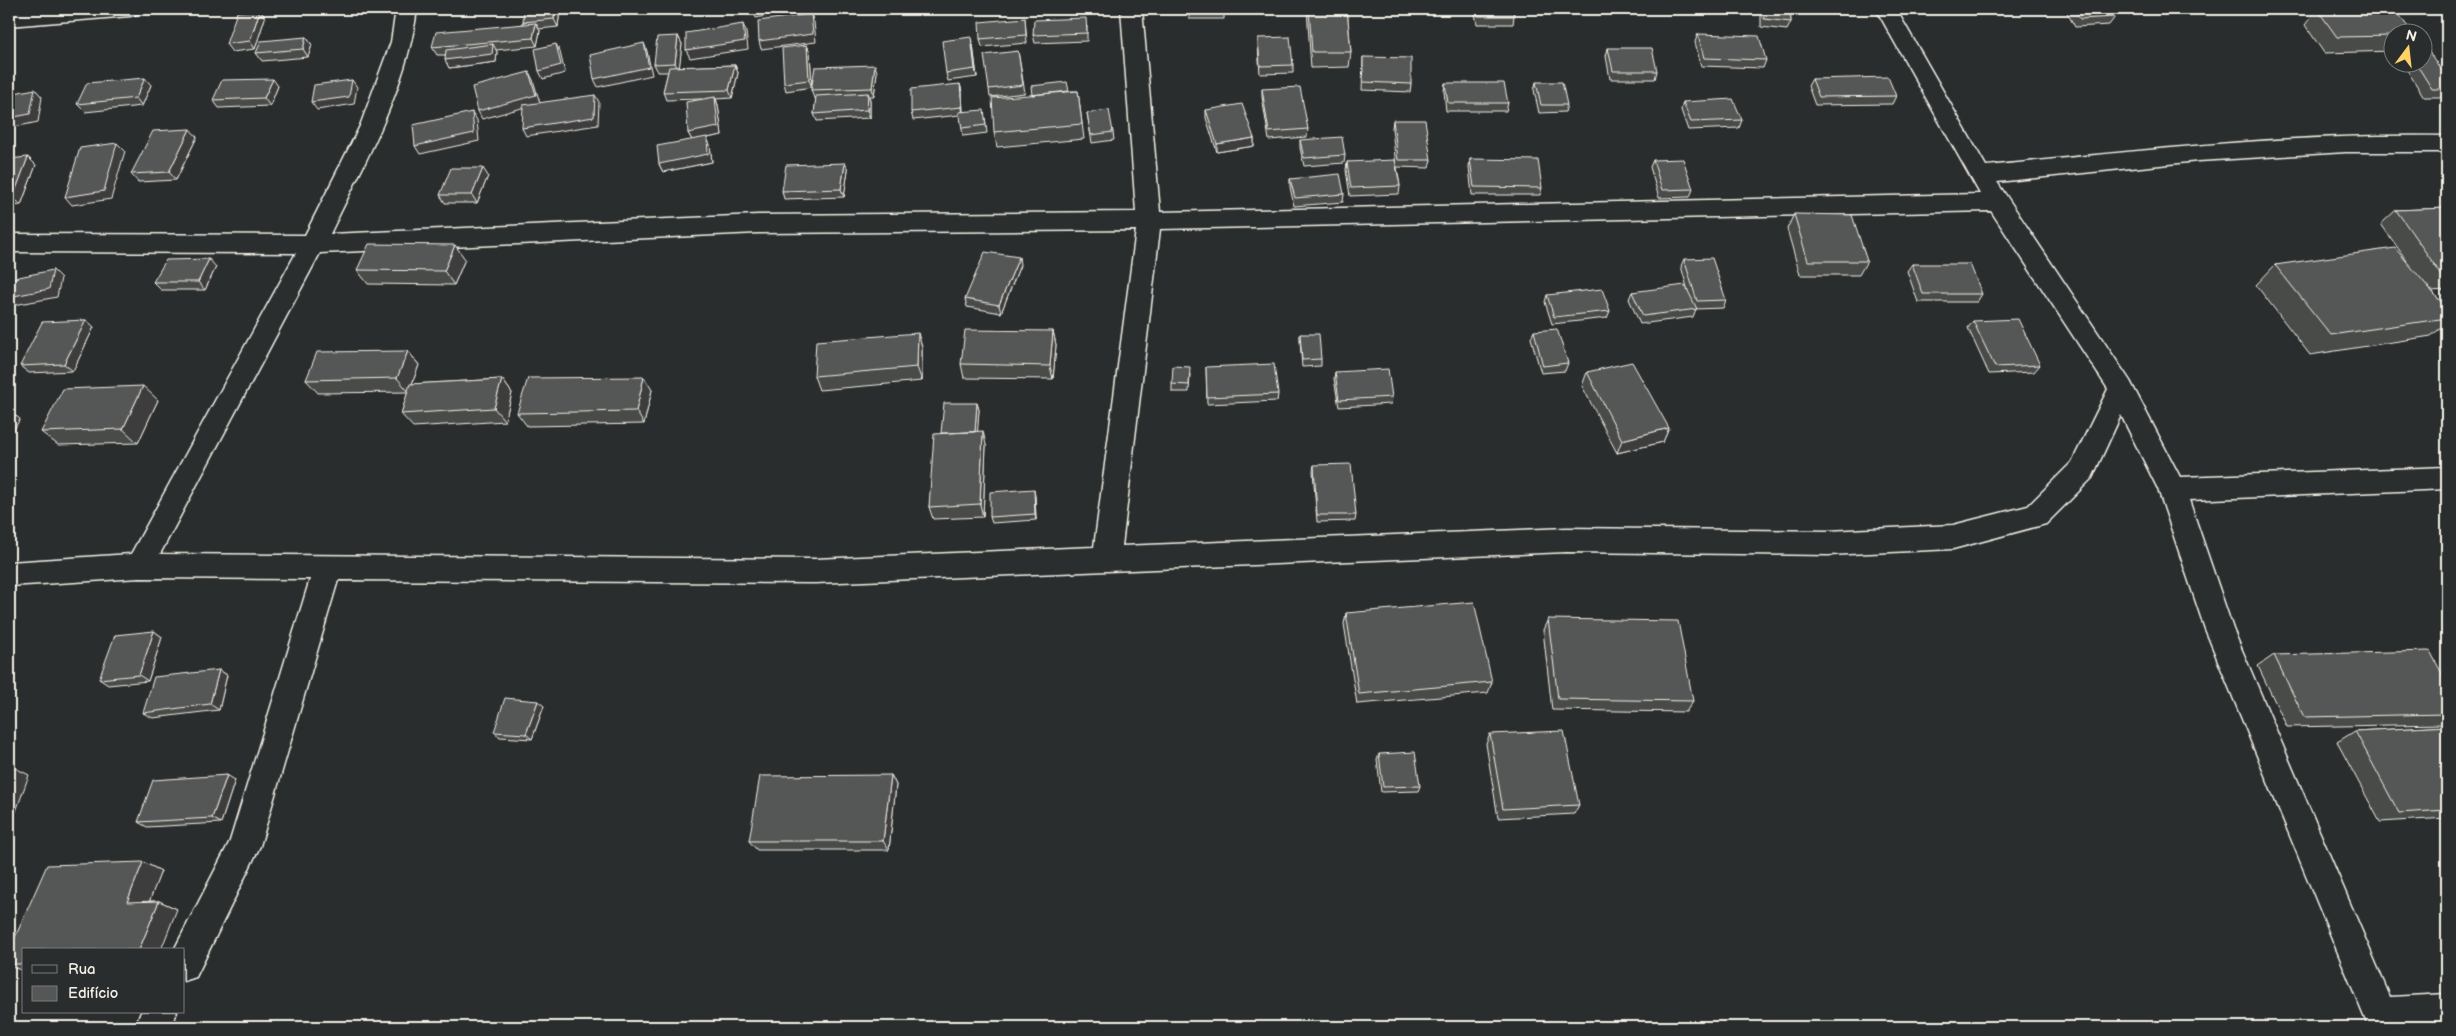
<svg xmlns="http://www.w3.org/2000/svg" width="2456" height="1036" font-family="'Balsamiq Sans',sans-serif">
	<style>
		.lines { fill: none; stroke-linecap: round; stroke-linejoin: round }
		.minor-casing { stroke: #f4f1e8; stroke-width: 3 }
		.minor { fill: #2a2d2e; fill-rule: evenodd }
		.wall { fill: #494b4a; stroke: #f4f1e8 }
		.shaded-wall { fill: #3c3d3c; stroke: #f4f1e8 }
		.building { fill: #555756; stroke: #f4f1e8 }
	</style>
	<rect width="100%" height="100%" fill="#2a2d2e"/>
	<filter id="ink" filterUnits="userSpaceOnUse"><feTurbulence type="fractalNoise" baseFrequency=".02" numOctaves="2"/><feDisplacementMap in="SourceGraphic" scale="10" xChannelSelector="R" yChannelSelector="G"/><feConvolveMatrix kernelMatrix="1 2 1 2 8 2 1 2 1" color-interpolation-filters="sRGB"/></filter>
	<g filter="url(#ink)">
		<g class="lines">
			<g class="minor-casing">
				<path id="minor" d="M50,9h91l-4,5 -7,2 -121,10v-14z
					M396,9h21c-10,80 -53,154 -87,225l428,-19 378,-3 -15,-203h21l18,203 820,-18 -104,-185h20l90,157c154,-15 307,-33 461,-30v16h-101l-148,9 -201,21 133,199 50,96 267,-10v22l-258,11 44,129 157,368 57,-3v33l-79,-1 -163,-397 -47,-140 -37,-74 -29,63 -46,46 -93,25 -125,6 -261,-3 -752,31 -477,-3 -78,266 -64,131 -12,4v-31h-10l56,-109 80,-262 -171,-1 -130,8v-24l122,-8 165,-301 -287,-1v-18l296,1 55,-109 31,-84zM1991,211l117,178 -36,73 -44,44 -75,19 -125,6 -261,-3 -445,18 38,-317zM1136,230l-42,317 -279,12 -655,-5 160,-301 438,-20z
					M141,1012h36l-7,15h-35z"/>
			</g>
			<use href="#minor" class="minor"/>
		</g>
		<path class="wall" d="M560,9l-2,18 -19,2 1,2 -3,15 -41,4 1,2 -1,10 -47,6 -4,-13h-8l-5,-8 91,-23v-2z
			M1189,9h35v10h-35z
			M1307,9h40l4,43 -2,15 -38,1z
			M1474,9h39l1,7 -1,8h-36z
			M1761,9h29l1,13 -4,8 -26,-3z
			M2065,9h44l6,8 -6,8 -34,2z
			M2317,9l77,23v19l-70,2 -19,-28z
			M260,10l5,8 -10,31 -23,3 -6,-8z
			M1025,18l2,25 -45,4 -2,-8z
			M1087,26v15l-52,2 -2,-8z
			M1698,34l68,26 -3,8 -62,-2 -6,-24z
			M678,36l4,8 -3,23 56,-2 3,8 -6,25 -16,1 2,6 4,30 -15,3 3,7 2,17 -49,10 -4,-8 33,-24 -4,-7 14,-34 -36,1 -3,-8 5,-20h-10l-4,-8z
			M306,37l6,8 -4,12 -46,4 -6,-8z
			M1258,38l35,27v8l-33,1 -2,-28z
			M807,45l3,8 2,34 65,-15 -3,24h-5l1,4v18l-53,3 -3,-7 2,-16h-2l-3,-8 1,-3 -26,4 -2,-8z
			M973,45l4,32 -29,4 -2,-8z
			M1608,48l49,23 -2,8h-45l-4,-23z
			M1018,51l7,42 -35,4 -1,-8z
			M1363,57l48,27 -1,8 -48,-2z
			M2402,62h22l23,16v19h-23z
			M1812,79l84,17 -4,8 -77,1 -7,-19z
			M1536,82l31,23 -2,7 -26,1 -5,-23z
			M1445,83l63,20 -2,8h-60l-2,-20z
			M960,84l2,8 1,20 22,5 2,16 -24,3 -3,-21 -47,5 -2,-8z
			M151,85l-9,21 -57,6 -8,-8z
			M278,86l-8,20 -51,2 -6,-8z
			M1262,89l46,40 -1,8 -38,3 -7,-43z
			M1069,91h9l6,48 -87,8 -3,-15z
			M1683,102l59,18 -3,8 -51,2 -7,-20z
			M1206,110l48,28v8l-37,6 -11,-34z
			M1087,113l26,19 1,8 -22,3z
			M1393,120l38,40 -2,8 -32,-1 3,19 -1,8 -49,2 -4,-26 1,-8 49,4 -4,-38z
			M197,137l-21,43 -38,2 -7,-8z
			M1300,140l45,15 -1,8 -40,3 -4,-18z
			M9,159l27,6 -15,40 -12,2z
			M1470,159l72,29 -2,7h-68l-3,-28z
			M1653,160l40,29 -3,8 -31,1 -9,-31z
			M845,163l3,7 -4,27 -60,2 -2,-8z
			M488,176l-11,27h-32l-5,-8z
			M1290,179l54,15 -1,8 -49,4 -4,-19z
			M2447,208v82l-15,1 15,18v14l-16,13 -121,19 -54,-70 19,-20 132,-4 -26,-37 15,-14z
			M1794,214l73,47 -8,14h-59l-13,-46z
			M465,259l-11,26 -86,-1 -11,-14z
			M1684,259l42,41 -3,8 -27,1 -3,8 -53,7 -11,-25 3,-7 56,-1 -7,-25z
			M1912,264l70,30 -5,8h-59l-11,-31z
			M1020,265l-19,48 -34,-6 -2,-8z
			M216,267l-11,23h-44l-8,-8z
			M1547,295l63,16 -3,7 -55,6 -7,-22z
			M86,320l8,7 -21,44 -44,2 -9,-7z
			M1973,321l67,44 -6,7 -45,2 -21,-46z
			M1053,331l3,14 -3,34 -89,-1 -3,-14z
			M1534,331l34,32 -3,8 -24,2 -10,-35z
			M1300,334l21,25v7l-19,1 -2,-26z
			M922,347v34l-103,9 -5,-14z
			M408,351l11,14 -7,19 90,-5 10,14 -7,28 -92,6 -12,-13 7,-22 -90,1 -12,-13z
			M1206,367l72,27 -1,7 -70,3z
			M1335,372l57,25 -1,7 -52,3 -5,-28z
			M1587,372l82,56 -6,14 -46,11 -35,-67z
			M1190,374l-1,18h-17v-8z
			M652,390l-8,34 -117,2 -10,-13z
			M158,400l-20,43 -80,2 -17,-13z
			M977,403l2,7 -2,22 9,13 -3,72 -50,2 -4,-12 12,-74z
			M1314,465l42,50 -1,6 -38,1 -4,-51z
			M1035,496l1,24 -44,3 -2,-6z
			M1346,613l146,69 -4,11 -131,11 -13,-80z
			M1548,619l145,82 -7,11 -134,-2 -9,-80z
			M154,631l8,6 -14,44 -40,4 -9,-6z
			M2274,655l173,28v39l-3,2 -157,3 -29,-61z
			M219,670l8,5 -8,35 -66,8 -10,-5z
			M544,706l-12,33 -32,-2 -6,-5z
			M2447,726v92l-67,4 -43,-80 18,-11z
			M1490,734l89,71 -5,9 -76,4 -12,-74z
			M1379,754l41,32 -2,5 -37,1 -4,-33z
			M891,775l5,10 -7,65h-132l-8,-9z
			M235,780l-14,43 -74,4 -9,-5z
			M143,862l18,9 -12,30h10l18,8 -153,41v21l-15,-5v-15z"/>
		<path class="shaded-wall" d="M555,9h5l-2,18 -4,-8z
			M760,9h28l1,2 -33,7 -3,-8z
			M260,10l5,8 -10,31 -5,-8z
			M811,14l3,8 2,20 -55,7 -2,-8z
			M536,23l4,8 -3,15 -4,-8z
			M743,24l3,8 2,17 -58,9 -4,-8z
			M678,36l4,8 -3,27 -4,-8z
			M306,37l6,8 -4,12 -5,-8z
			M971,37l2,8 4,32 -2,-8z
			M644,43l3,8 5,24 -54,12 -4,-8z
			M493,44l4,8 -1,10 -47,6 -4,-8z
			M556,44l4,8 5,21 -22,6 -4,-8z
			M807,45l3,8 2,34 -3,-7z
			M735,65l3,8 -6,25 -3,-8z
			M875,65l2,7 -3,24 -2,-8z
			M529,72l4,8 7,23 -58,16 -4,-8z
			M145,78l6,7 -9,21 -6,-8z
			M273,79l5,7 -8,20 -6,-8z
			M352,80l5,7 -3,17 -37,6 -6,-8z
			M960,84l2,8 1,23 -1,-8z
			M35,89l7,8 -4,25 -29,6v-10z
			M868,93l2,7v18l-3,-8z
			M595,95l4,7 -1,23 -72,11 -4,-8z
			M715,97l3,8 4,30 -15,3 3,7 2,17 -49,10 -4,-8 33,-24 -4,-7z
			M472,112l5,8 2,21 -59,13 -5,-8z
			M190,129l7,8 -21,43 -7,-8z
			M9,131l2,2 -2,8z
			M1254,138v8l-37,6v-8z
			M117,143l8,8 -14,48 -39,6 -7,-8z
			M28,157l8,8 -15,40 -8,-8z
			M845,163l3,7 -4,27 -3,-8z
			M483,168l5,8 -11,27 -5,-8z
			M455,245l10,14 -11,26 -10,-14z
			M1019,257l1,8 -19,48 -2,-8z
			M209,259l7,8 -11,23 -7,-8z
			M53,270l8,8 -4,19 -48,9v-9z
			M86,320l8,7 -21,44 -9,-7z
			M1053,331l3,14 -3,34 -3,-13z
			M918,333l4,14v34l-5,-14z
			M408,351l11,14 -10,27 -12,-14z
			M644,377l8,13 -8,34 -8,-13z
			M502,379l10,14 -7,28 -11,-13z
			M143,386l15,14 -20,43 -15,-14z
			M977,403l2,7 -2,29 -2,-7z
			M9,411l11,8 -11,19z
			M1669,428l-6,14 -46,11 5,-13z
			M983,431l3,14 -3,72 -3,-13z
			M1034,489l1,7 1,24 -1,-6z
			M154,631l8,6 -14,44 -9,-6z
			M219,670l8,5 -8,35 -9,-6z
			M538,701l6,5 -12,33 -6,-5z
			M9,765l20,10 -20,56z
			M227,775l8,5 -14,43 -9,-5z
			M891,775l5,10 -7,65 -6,-9z
			M143,862l18,9 -15,39 -19,-8z
			M159,901l18,8 -16,41h-22z"/>
		<path class="building" d="M524,9h31l-1,10 -31,3z
			M1189,9h35v2h-35z
			M1309,9h38l4,43h-39z
			M1477,9h36l1,7h-36z
			M1764,9h26l1,13 -27,-3z
			M2074,9h35l6,8 -35,2z
			M2317,9h77l18,23h-18v4l-57,1z
			M260,10l-10,31 -24,3 11,-32z
			M811,14l2,20 -54,7 -1,-20z
			M1025,18l1,17 -46,4 -1,-17z
			M1086,18l1,15 -54,2 1,-15z
			M536,23l-3,15 -101,9 4,-15z
			M743,24l2,17 -59,9v-17z
			M1698,34l61,2 7,24 -62,-2z
			M678,36l-3,27 -21,1 3,-27z
			M306,37l-3,12 -47,4 5,-12z
			M971,37l4,32 -29,4 -4,-32z
			M1290,37l3,28 -33,1 -2,-28z
			M644,43l5,24 -55,12 -4,-24z
			M493,44l-1,10 -47,6 1,-10z
			M556,44l5,21 -22,6 -4,-22z
			M807,45l2,35 -25,3 -2,-35z
			M1608,48h44l5,23h-44z
			M1018,51l5,34 -34,4 -5,-34z
			M2424,52h5l18,26v11h-15l-17,-27h9z
			M1363,57l48,1v26l-48,-2z
			M735,65l-6,25 -66,2 6,-25z
			M875,65l-3,23 -61,2 4,-23z
			M529,72l7,23 -58,16 -6,-24z
			M1888,77l8,19 -77,1 -7,-18z
			M145,78l-9,20 -59,6 10,-21z
			M273,79l-9,19 -51,2 9,-20z
			M352,80l-3,17 -38,5 3,-17z
			M1067,82l2,9 -37,4 -1,-9z
			M1536,82h26l5,23h-26z
			M1445,83h59l4,20h-60z
			M960,84l2,23 -51,5v-23z
			M1300,87l8,42 -39,3 -7,-43z
			M35,89l-5,25 -21,4v-24z
			M1078,91l4,33 -88,8 -2,-34z
			M868,93l-1,17 -53,4 2,-18z
			M595,95l-1,22 -72,11 1,-23z
			M715,97l3,30 -30,6 -2,-31z
			M1733,99l9,21 -51,2 -8,-20z
			M1242,104l12,34 -37,6 -11,-34z
			M984,110l2,15 -24,3 -3,-16z
			M1109,110l4,22 -22,3 -4,-22z
			M472,112l2,21 -59,13 -2,-21z
			M1393,120h32l6,40h-33z
			M190,129l-21,43 -38,2 22,-43z
			M707,137l1,17 -49,10 -2,-18z
			M1342,137l3,18 -41,3 -4,-18z
			M117,143l-13,48 -39,6 15,-49z
			M28,157l-15,40 -4,1v-39z
			M1470,159l68,1 4,28 -68,-1z
			M1683,159l10,30 -31,1 -9,-30z
			M1395,160l5,26 -49,2 -4,-26z
			M845,163l-4,26 -59,2 4,-26z
			M451,168h32l-11,27h-32z
			M1340,174l4,20 -49,4 -5,-19z
			M2447,208v69h-4l-47,-67z
			M1794,214l58,1 15,46h-59z
			M369,244l86,1 -11,26 -87,-1z
			M2395,248l52,61v9l-116,17 -56,-70z
			M985,252l34,5 -20,48 -34,-6z
			M1712,258l14,42 -29,1 -13,-42z
			M209,259l-11,23h-45l13,-22z
			M1912,264h58l12,30h-59z
			M53,270l-4,19 -40,8v-18z
			M1685,285l12,24 -54,7 -11,-24z
			M1602,289l8,22 -56,6 -7,-22z
			M2018,319l22,46 -45,2 -22,-46z
			M86,320l-22,44 -44,2 22,-44z
			M1557,329l11,34 -25,3 -9,-35z
			M965,330l88,1 -3,35 -89,-2z
			M918,333l-1,34 -103,9 2,-35z
			M1300,334h19l2,25 -19,1z
			M408,351l-11,27 -91,2 11,-28z
			M1632,362l37,66 -47,12 -35,-68z
			M1274,364l4,30 -71,3 -1,-30z
			M1173,366l17,1 -1,18 -17,-1z
			M1388,369l4,28 -53,3 -4,-28z
			M644,377l-8,34 -119,2 11,-35z
			M502,379l-8,29 -93,6 9,-30z
			M143,386l-20,43 -82,3 22,-43z
			M944,403h33l-2,29 -34,1z
			M983,431l-3,73 -51,3 5,-73z
			M1351,464l5,51h-39l-3,-50z
			M1034,489l1,25 -45,3v-25z
			M1474,602l18,80 -133,12 -13,-81z
			M1548,619l130,2 15,80 -135,-2z
			M154,631l-15,44 -40,4 16,-44z
			M2430,651l17,32v31l-143,3 -30,-62z
			M219,670l-9,34 -67,9 11,-36z
			M505,698l33,3 -12,33 -32,-2z
			M2447,726v84l-48,3 -44,-82z
			M1564,731l15,74 -76,4 -13,-75z
			M1415,752l5,34 -37,1 -4,-33z
			M227,775l-15,43 -74,4 15,-42z
			M891,775l-8,66h-134l11,-65z
			M143,862l-16,40 32,-1 -20,49h-115v14h-15v-13l38,-86z"/>
	</g>
	<rect width="2456" height="1036" fill="none" stroke="#2a2d2e" stroke-width="30"/>
	<rect x="15" y="15" width="2426" height="1006" fill="none" stroke="#f4f1e8" stroke-width="2" filter="url(#ink)"/>
	<rect x="22" y="948" width="162" height="65" fill="#2a2d2e" stroke="#7b7b78"/>
	<rect x="32" y="965" width="25" height="8" fill="#2a2d2e" stroke="#7b7b78"/>
	<text x="68" y="974" font-size="15" fill="#f4f1e8">Rua</text>
	<rect x="32" y="986" width="25" height="15" fill="#555756" stroke="#7b7b78"/>
	<text x="68" y="998" font-size="15" fill="#f4f1e8">Edifício</text>
	<g transform="translate(2408 48) rotate(15)"><circle r="24" fill="#2a2d2e" stroke="#7b7b78"/>
	<path d="M0-4L9 19L0 12L-9 19Z" fill="#ffd166"/>
	<text y="-8" font-size="14" font-weight="bold" text-anchor="middle" fill="#f4f1e8">N</text>
	</g>
</svg>
